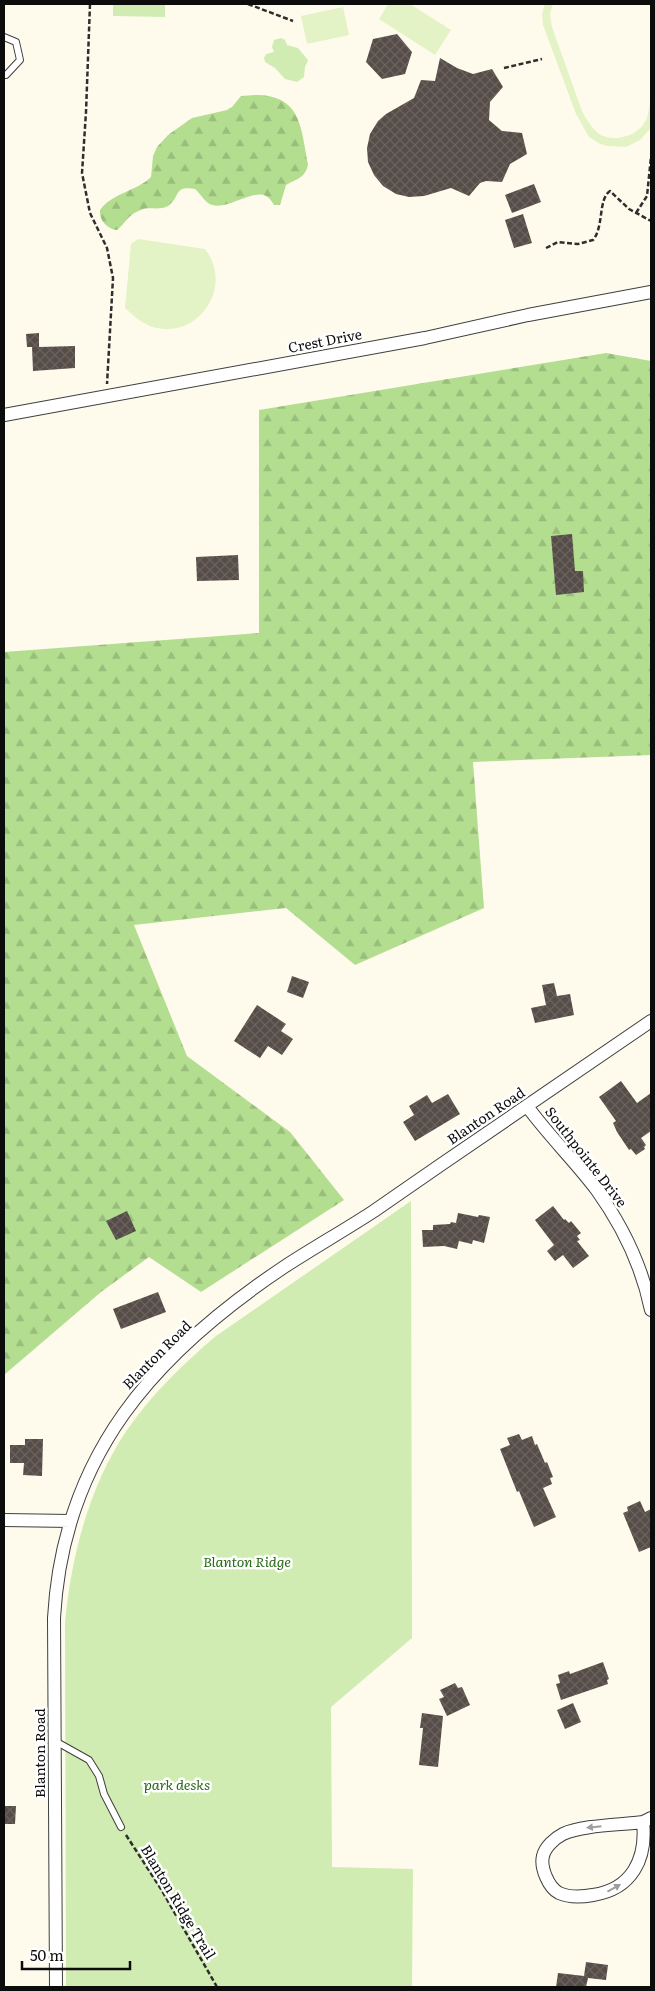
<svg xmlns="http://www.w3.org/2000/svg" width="655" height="1991" font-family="Literata,serif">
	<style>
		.forest { fill: url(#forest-firs) }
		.park { fill: #d0ecb2 }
		.pitch { fill: #e3f3c5 }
		.building { fill: url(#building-cross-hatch) }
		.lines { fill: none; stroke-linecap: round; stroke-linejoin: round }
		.service-casing { stroke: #3f3f3f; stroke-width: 8 }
		.minor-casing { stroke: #3f3f3f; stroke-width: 14 }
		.path { stroke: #2e2e2e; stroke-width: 2.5; stroke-dasharray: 5 2.5; stroke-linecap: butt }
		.service { stroke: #fff; stroke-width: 6 }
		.minor { stroke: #fff; stroke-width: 12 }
		.oneway { fill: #9e9e9e }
		.labels { text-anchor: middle; stroke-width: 5; stroke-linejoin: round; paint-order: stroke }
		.street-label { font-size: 14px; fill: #0c0c0c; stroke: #fff }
		.park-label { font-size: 14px; font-style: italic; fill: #296918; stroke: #fff }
	</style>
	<defs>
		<pattern id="forest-firs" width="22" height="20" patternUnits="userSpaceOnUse" patternTransform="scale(1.25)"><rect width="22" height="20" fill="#b3de90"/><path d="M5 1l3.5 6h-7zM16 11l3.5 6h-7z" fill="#99bd7b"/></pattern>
		<pattern id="building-cross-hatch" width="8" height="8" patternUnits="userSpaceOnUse" patternTransform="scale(1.25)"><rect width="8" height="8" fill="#564d48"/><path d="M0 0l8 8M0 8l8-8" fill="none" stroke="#69625e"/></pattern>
	</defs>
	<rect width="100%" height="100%" fill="#fffbec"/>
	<path class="forest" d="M255,95c46,0 46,32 53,69 -2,14 -12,15 -22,21l-6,20h-6c-2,-3 -4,-7 -8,-9 -14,-7 -38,14 -54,9 -8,-3 -11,-11 -17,-16 -22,-4 -14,8 -27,17 -9,5 -19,0 -27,4 -14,5 -15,13 -24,20 -10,-1 -18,-10 -17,-20 12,-17 37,-19 51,-33l2,-21 4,-9 11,-12 24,-17 35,-8 5,-3 9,-11z
		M606,353l45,8v394l-178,7 11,146 -129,57 -69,-57 -152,17 53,131 103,76 54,68 -143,92 -52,-35 -48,35 -97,83v-723l255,-19v-223z"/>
	<path class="park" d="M113,4h52v13l-52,-1z
		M281,38l4,2 2,5 11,3 10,12 -3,7 -1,10 -7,5 -12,-3 -10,-11 -10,-6 -1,-4 2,-4 8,-2 -2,-5 2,-7z
		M411,1201l1,437 -81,69 1,160 81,2 -1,118h-346l-1,-364c6,-66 24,-137 62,-193 25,-36 56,-66 89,-94z"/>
	<path class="pitch" d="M388,4h22l41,26 -16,25 -56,-36z
		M545,4h8l-3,10 2,13 30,84c4,8 9,16 16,22 14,11 41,3 48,-13 4,-9 4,-22 5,-31v39l-11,12 -14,7 -18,-1 -8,-2 -11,-7 -13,-23 -33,-89 -1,-11z
		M343,7l6,28 -42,9 -6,-28z
		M138,239l67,10c30,38 -8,94 -55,77 -10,-4 -17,-11 -25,-18l6,-64z"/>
	<path class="building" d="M397,34l15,18 -7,22 -23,5 -16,-17 7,-23z
		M440,58l17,10 16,6 19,-5 11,18 -13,15 -1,18 13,11 20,2 5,21 -17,10 -8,18 -16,-1 -6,2 -11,13 -18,-8 -27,8 -15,1 -13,-3 -13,-8 -9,-11 -6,-13 -1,-14 3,-14 8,-13 8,-7 28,-16 7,-18 14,1z
		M534,184l7,18 -29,11 -7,-18z
		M523,214l9,29 -18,5 -9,-28z
		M39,333v14l36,-1v22l-42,3 -1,-24h1h-6l-1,-13z
		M572,534l3,37h8l1,21 -28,3 -5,-59z
		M238,555l1,25 -42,1 -1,-24z
		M292,976l17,6 -6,16 -16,-6z
		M554,983l3,13 13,-2 4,21 -39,8 -4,-15 15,-3 -4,-20z
		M257,1005l29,19 -5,7 12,8 -11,16 -14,-9 -8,12 -26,-17z
		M621,1081l16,22 14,-10v38l-10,7 5,7 -2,2 1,2 -9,6 -5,-6 -2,1 -12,-18 -4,-9 3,-2 -17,-24z
		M448,1094l12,20 -45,27 -12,-19 11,-7 -5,-9 18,-11 5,8z
		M553,1206l11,14 1,-1 4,4 2,-2 10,12 -4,3 3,4 -3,1 12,15 -16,12 -10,-13 -8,6 -8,-10 7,-6 -19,-25z
		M127,1211l9,20 -20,9 -10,-19z
		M458,1213l20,4 1,-2 11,2 -6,26 -11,-3 -1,4 -13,-3 -2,8 -13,-3 -21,1 -1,-17h11v-5l17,-1 1,-2 5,1z
		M158,1292l8,20 -45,17 -8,-20z
		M519,1434l3,6 10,-4 3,9 2,-1 8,19 2,-1 6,15 -3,1 2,6 -9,4 13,29 -22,10 -15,-36 -2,1 -17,-43 10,-4 -3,-7z
		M25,1439h18l-1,37 -19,-1 1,-12h-14v-18h15z
		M640,1501l5,11 6,-3v38l-12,5 -16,-39 5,-2 -1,-4z
		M603,1662l6,17 -2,1 1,4 -47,16 -5,-16 4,-1 -2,-8 11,-4 1,3z
		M455,1683l3,5 4,-1 8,18 -23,11 -8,-17 5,-2 -4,-7z
		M573,1703l8,19 -16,7 -8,-19z
		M422,1713l21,3 -5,51 -19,-2 4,-37h-3z
		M4,1806h12l-1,18h-11z
		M586,1962l22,3 -2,15 -18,-2 -2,9h-30l2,-14 26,3z"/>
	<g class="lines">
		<g class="service-casing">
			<path id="service" d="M4,37l12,5 4,18 -14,15h-2
				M55,1741l34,19 10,16 5,18 17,33"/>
		</g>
		<g class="minor-casing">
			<path id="minor" d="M4,415l421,-77 103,-23 123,-23
				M527,1106c21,29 47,54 69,83 26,36 46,77 55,121
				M4,1520l67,1
				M643,1822c4,37 -11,67 -50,73 -11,2 -23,3 -34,-2 -10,-5 -19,-25 -16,-37 2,-9 12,-18 20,-22 19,-9 57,-9 80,-12l8,-4
				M56,1987l-2,-369c9,-163 100,-264 230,-351 29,-19 61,-37 90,-56 92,-64 185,-127 277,-190"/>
		</g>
		<path class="path" d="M90,4l-4,108 -4,61 8,40 17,35 6,30 -6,106
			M248,4l45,17
			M504,68l38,-9
			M636,213l11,-17 4,-39
			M546,248l12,-6 20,2 15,-4c11,-13 5,-41 17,-49l19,18 22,12
			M126,1835l35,54 56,98"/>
		<use href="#service" class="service"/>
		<use href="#minor" class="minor"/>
	</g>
	<defs><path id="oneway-solid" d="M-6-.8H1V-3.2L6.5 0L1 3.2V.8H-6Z" transform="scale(1.25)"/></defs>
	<g class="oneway">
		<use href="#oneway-solid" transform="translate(594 1827) rotate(174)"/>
		<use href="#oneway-solid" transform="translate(614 1888) rotate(-29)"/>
	</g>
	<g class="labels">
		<g class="street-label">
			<text transform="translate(325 341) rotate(-11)" y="5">Crest Drive</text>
			<text transform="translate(486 1116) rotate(-34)" y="5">Blanton Road</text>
			<text transform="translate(586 1157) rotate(52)" y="5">Southpointe Drive</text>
			<text transform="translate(157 1355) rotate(-45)" y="5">Blanton Road</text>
			<text transform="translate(40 1753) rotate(-90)" y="5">Blanton Road</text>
			<text transform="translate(178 1902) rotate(59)" y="5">Blanton Ridge Trail</text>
		</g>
		<g class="park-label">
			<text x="247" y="1567">Blanton Ridge</text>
			<text x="177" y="1790">park desks</text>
		</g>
	</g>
	<rect width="655" height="1991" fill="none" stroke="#0c0c0c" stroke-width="10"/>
	<path d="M22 1961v8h108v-8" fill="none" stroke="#0c0c0c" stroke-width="2.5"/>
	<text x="30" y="1961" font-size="15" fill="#0c0c0c" stroke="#ffffff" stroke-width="4" paint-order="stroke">50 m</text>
</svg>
